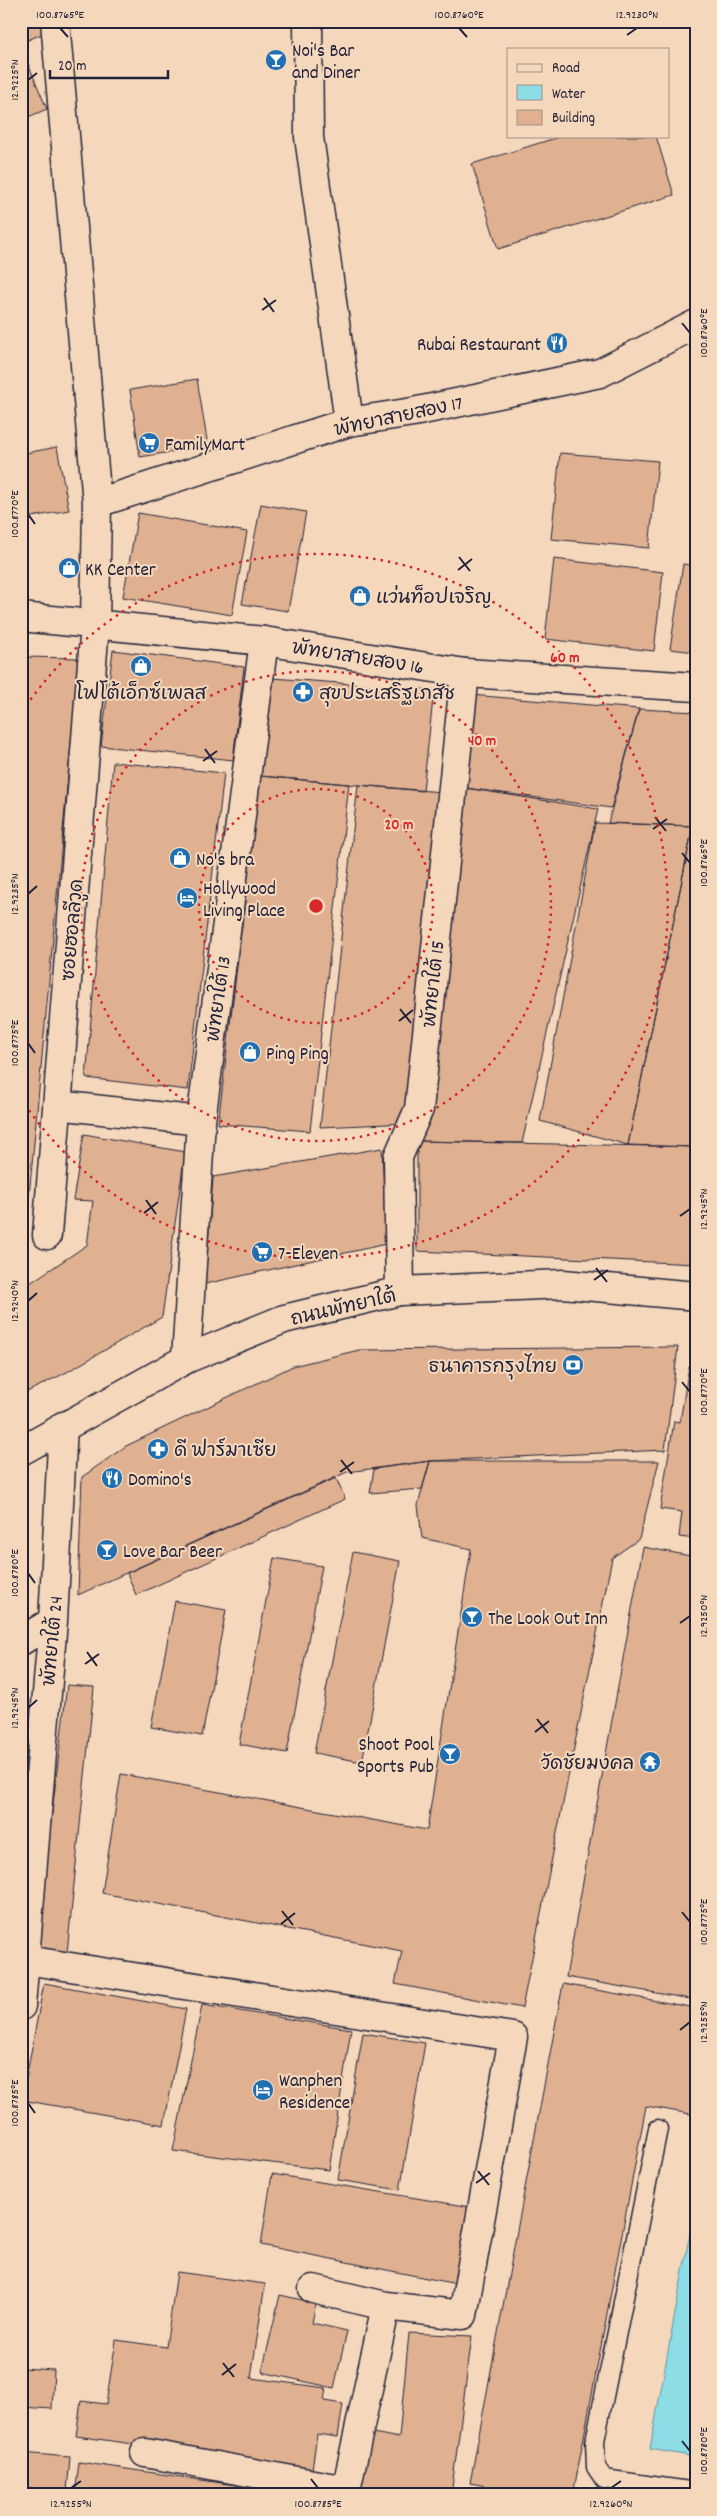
<svg xmlns="http://www.w3.org/2000/svg" width="717" height="2516" font-family="Dekko,'Playpen Sans Thai',sans-serif">
	<style>
		.water { fill: #8ddde6; stroke: #6292a2 }
		.building { fill: #e0b191; stroke: #22223b }
		.lines { fill: none; stroke-linecap: round; stroke-linejoin: round }
		.service-casing { stroke: #22223b; stroke-width: 21 }
		.minor-casing { stroke: #22223b; stroke-width: 31 }
		.tertiary-casing { stroke: #22223b; stroke-width: 31 }
		.secondary-casing { stroke: #22223b; stroke-width: 31 }
		.service { stroke: #f5d8bb; stroke-width: 18 }
		.minor { stroke: #f5d8bb; stroke-width: 28 }
		.tertiary { stroke: #f5d8bb; stroke-width: 28 }
		.secondary { stroke: #f5d8bb; stroke-width: 28 }
		.ticks { fill: none; stroke: #22223b; stroke-width: 2 }
		.ring { fill: none; stroke: #d62828; stroke-width: 2.5; stroke-dasharray: 2.5 5 }
		.labels { text-anchor: middle; stroke-width: 4; stroke-linejoin: round; paint-order: stroke }
		.poi-label { font-size: 19px; fill: #22223b; stroke: #f5d8bb; text-anchor: start }
		.street-label { font-size: 19px; fill: #22223b; stroke: #f5d8bb }
		.centre { fill: #d62828; stroke: #f5d8bb; stroke-width: 2.5 }
		.ring-label { font-size: 15px; text-anchor: middle; font-weight: bold; fill: #d62828; stroke: #f5d8bb; stroke-width: 4; stroke-linejoin: round; paint-order: stroke }
		.neatline { fill: none; stroke: #22223b; stroke-width: 2 }
		.ticks-label { font-size: 12px; text-anchor: middle; fill: #22223b }
	</style>
	<rect width="100%" height="100%" fill="#f5d8bb"/>
	<filter id="ink" filterUnits="userSpaceOnUse"><feTurbulence type="fractalNoise" baseFrequency=".02" numOctaves="2"/><feDisplacementMap in="SourceGraphic" scale="10" xChannelSelector="R" yChannelSelector="G"/><feConvolveMatrix kernelMatrix="1 2 1 2 8 2 1 2 1" color-interpolation-filters="sRGB"/></filter>
	<g filter="url(#ink)">
		<path class="water" d="M696,2200v257l-46,-8z"/>
		<path class="building" d="M21,21h18l5,12 -23,10z
			M21,47l26,62 -26,11z
			M562,136h94l18,59 -176,54 -26,-85z
			M197,379l11,67 -68,11 -10,-67z
			M57,447l12,63 -48,9v-65z
			M560,453l98,8 -9,87 -98,-9z
			M261,504l45,8 -18,99 -46,-7z
			M138,513l109,19 -15,83 -109,-18z
			M554,559l109,13 -9,79 -109,-12z
			M683,564l13,2v86l-26,-3z
			M113,650l131,17 -11,93 -132,-14z
			M21,657l58,1 -58,625z
			M272,678l162,12 -11,101 -163,-15z
			M471,695l168,14 -28,99 -152,-21z
			M639,709l57,3v114l-88,-3z
			M113,762l111,11 -36,317 -102,-12z
			M260,776l89,8 -39,347 -92,-7z
			M358,785l84,7 -33,331 -89,4z
			M459,787l139,22 -76,334 -105,-2 16,-35z
			M595,823l98,3 -65,319 -88,-24z
			M693,826h3v321l-68,-2z
			M84,1134l101,18 -23,165 -95,55 -46,23v-106l66,-44 6,-44 -20,-1z
			M417,1141l279,6v117l-279,-13z
			M382,1148l4,96 -181,40 8,-107z
			M678,1347l-13,103 -235,11 -83,11 -269,123 4,-118 44,-31 167,-80 66,-16z
			M689,1366l7,1v172l-17,-2 3,-25 -22,-3 14,-88 6,1z
			M430,1461h229l-20,78 -27,19 -90,450 -127,-24 7,-33 -300,-58 19,-119 306,56 44,-281 -49,-11 -4,-33z
			M430,1461l-8,28 -52,4 4,-24z
			M336,1478l9,21 -209,96 -9,-22z
			M643,1547l53,10v443l-130,-23z
			M353,1552l47,9 -38,201 -48,-9z
			M274,1558l48,8 -35,187 -48,-9z
			M175,1601l51,9 -24,126 -51,-9z
			M67,1685l27,2 -27,266 -31,-4z
			M44,1983l142,26 -22,116 -142,-25z
			M563,1984l133,24v107l-50,-9 -73,389h-38l-65,-12z
			M202,2005l149,24 -22,141 -156,-19z
			M363,2033l62,10 -25,147 -62,-10z
			M272,2174l198,33 -13,77 -196,-39z
			M177,2272l88,12 -14,94 75,10 -2,13 19,3 -5,33 -21,-3 -5,35 -236,-33 5,-35 25,3 10,-64 50,7z
			M280,2295l36,8 -4,20 35,8 -13,57 -72,-16z
			M409,2333l63,3 -21,159h-92l9,-63 31,6z
			M21,2368l33,2 -2,39 -31,-2z
			M21,2453l49,4 -3,34 -46,-4z
			M79,2462l163,24 -1,9h-166z
			M467,2491l33,4h-34z"/>
		<g class="lines">
			<g class="service-casing">
				<path id="service" d="M658,2129l-63,312 1,26 8,12 92,13"/>
			</g>
			<g class="minor-casing">
				<path id="minor" d="M308,21l1,116 40,285
					M97,503l252,-81 64,-10 187,-39 96,-49
					M57,1105l144,16
					M47,1235l48,-610 2,-122 -42,-482
					M400,1291l-2,-134 21,-48 46,-436
					M186,1359l15,-238 63,-480
					M21,1641l32,-20
					M26,1960l487,77 -50,278 -77,-9 -73,-17
					M21,2006l32,-385 10,-195
					M145,2453l201,37
					M345,2495l41,-189"/>
			</g>
			<g class="tertiary-casing">
				<path id="tertiary" d="M21,617l243,24 201,32 231,14"/>
			</g>
			<g class="secondary-casing">
				<path id="secondary" d="M21,1451l165,-92 98,-40 116,-28 163,-7 133,12"/>
			</g>
			<use href="#service" class="service"/>
			<use href="#minor" class="minor"/>
			<use href="#tertiary" class="tertiary"/>
			<use href="#secondary" class="secondary"/>
		</g>
	</g>
	<path class="ticks" d="M60,28l8,9M459,28l8,9M627,35l10,-7M28,80l9,-7M264,298l10,14M262,310l14,-10M682,323l8,10M28,514l7,10M459,557l11,14M458,570l14,-11M205,749l10,14M203,761l14,-10M655,817l11,14M653,829l14,-10M682,853l8,10M28,894l9,-8M400,1009l11,14M399,1021l14,-11M28,1043l7,10M146,1200l10,14M144,1213l14,-11M680,1216l10,-7M596,1268l11,14M594,1280l14,-10M28,1301l9,-8M682,1382l8,10M341,1460l11,14M340,1472l14,-10M28,1573l7,10M680,1623l10,-7M87,1652l10,14M85,1664l14,-10M28,1708l9,-8M537,1719l11,14M535,1732l14,-11M282,1911l11,14M682,1912l8,10M281,1924l14,-11M680,2030l10,-8M28,2103l7,10M478,2171l11,14M476,2183l14,-10M223,2363l11,14M222,2375l14,-11M682,2441l8,10M311,2479l7,9M71,2488l10,-7M611,2488l10,-7"/>
	<g class="ring">
		<circle cx="316" cy="906" r="117"/>
		<circle cx="316" cy="906" r="235"/>
		<path d="M22 712A352 352 0 1 1 22 1100"/>
	</g>
	<defs>
		<g id="bar-disc" transform="scale(1.125)"><circle r="9.5" fill="#1f6fb2" stroke="#f5d8bb"/><path d="M-6-5H6L.8 .8V4.5H3.5V6h-7V4.5H-.8V.8Z" fill="#fff"/></g>
		<g id="restaurant-disc" transform="scale(1.125)"><circle r="9.5" fill="#1f6fb2" stroke="#f5d8bb"/><path d="M-5-6h1v4h1v-4h1v4h1v-4h1v5L-1.5 .5V6h-2V.5L-5-1ZM5-6V6H3V1.5H1.5Q1.5-4 5-6Z" fill="#fff"/></g>
		<g id="supermarket-disc" transform="scale(1.125)"><circle r="9.5" fill="#1f6fb2" stroke="#f5d8bb"/><path d="M-6-5.5h2.5l.6 2H6L4.5 2H-2.5L-4.4-4H-6ZM-1.5 3.2a1.3 1.3 0 1 0 .1 0ZM3 3.2a1.3 1.3 0 1 0 .1 0Z" fill="#fff"/></g>
		<g id="shop-disc" transform="scale(1.125)"><circle r="9.5" fill="#1f6fb2" stroke="#f5d8bb"/><path d="M-5-2.5h2.3a2.7 3.5 0 0 1 5.4 0H5L5.5 6h-11ZM-1.5-2.5h3a1.5 2.3 0 0 0-3 0Z" fill="#fff"/></g>
		<g id="pharmacy-disc" transform="scale(1.125)"><circle r="9.5" fill="#1f6fb2" stroke="#f5d8bb"/><path d="M-2-6h4v4h4v4h-4v4h-4v-4h-4v-4h4Z" fill="#fff"/></g>
		<g id="hotel-disc" transform="scale(1.125)"><circle r="9.5" fill="#1f6fb2" stroke="#f5d8bb"/><path d="M-6-4.5h1.5V1H6V5H4.5V3h-9V5H-6ZM-4 0a1.8 1.8 0 1 1 3.6 0ZM.5 0V-2.5h3Q6-2.5 6 0Z" fill="#fff"/></g>
		<g id="bank-disc" transform="scale(1.125)"><circle r="9.5" fill="#1f6fb2" stroke="#f5d8bb"/><path d="M-6-4H6V4H-6ZM0-2.3a2.3 2.3 0 1 0 0 4.6a2.3 2.3 0 1 0 0-4.6Z" fill="#fff"/></g>
		<g id="temple-disc" transform="scale(1.125)"><circle r="9.5" fill="#1f6fb2" stroke="#f5d8bb"/><path d="M0-6L5-2H3V0L6.5 2.5H4V6H1.5V3h-3V6H-4V2.5H-6.5L-3 0V-2H-5Z" fill="#fff"/></g>
	</defs>
	<g fill-rule="evenodd">
		<use href="#bar-disc" x="276" y="60"/>
		<use href="#restaurant-disc" x="557" y="343"/>
		<use href="#supermarket-disc" x="149" y="443"/>
		<use href="#shop-disc" x="69" y="568"/>
		<use href="#shop-disc" x="360" y="596"/>
		<use href="#shop-disc" x="141" y="666"/>
		<use href="#pharmacy-disc" x="303" y="692"/>
		<use href="#shop-disc" x="180" y="858"/>
		<use href="#hotel-disc" x="187" y="898"/>
		<use href="#shop-disc" x="250" y="1052"/>
		<use href="#supermarket-disc" x="262" y="1252"/>
		<use href="#bank-disc" x="573" y="1365"/>
		<use href="#pharmacy-disc" x="158" y="1449"/>
		<use href="#restaurant-disc" x="112" y="1478"/>
		<use href="#bar-disc" x="107" y="1550"/>
		<use href="#bar-disc" x="472" y="1617"/>
		<use href="#bar-disc" x="450" y="1754"/>
		<use href="#temple-disc" x="650" y="1762"/>
		<use href="#hotel-disc" x="263" y="2090"/>
	</g>
	<g class="labels">
		<g class="poi-label">
			<text x="292" y="56">Noi's Bar<tspan x="292" dy="22">and Diner</tspan></text>
			<text x="541" y="350" text-anchor="end">Rubai Restaurant</text>
			<text x="165" y="450">FamilyMart</text>
			<text x="85" y="575">KK Center</text>
			<text x="376" y="603">แว่นท็อปเจริญ</text>
			<text x="141" y="699" text-anchor="middle">โฟโต้เอ็กซ์เพลส</text>
			<text x="319" y="699">สุขประเสริฐเภสัช</text>
			<text x="196" y="865">No's bra</text>
			<text x="203" y="894">Hollywood<tspan x="203" dy="22">Living Place</tspan></text>
			<text x="266" y="1059">Ping Ping</text>
			<text x="278" y="1259">7-Eleven</text>
			<text x="557" y="1372" text-anchor="end">ธนาคารกรุงไทย</text>
			<text x="174" y="1456">ดี ฟาร์มาเซีย</text>
			<text x="128" y="1485">Domino's</text>
			<text x="123" y="1557">Love Bar Beer</text>
			<text x="488" y="1624">The Look Out Inn</text>
			<text x="434" y="1750" text-anchor="end">Shoot Pool<tspan x="434" dy="22">Sports Pub</tspan></text>
			<text x="634" y="1769" text-anchor="end">วัดชัยมงคล</text>
			<text x="279" y="2086">Wanphen<tspan x="279" dy="22">Residence</tspan></text>
		</g>
		<g class="street-label">
			<text transform="translate(398 415) rotate(-12)" y="7">พัทยาสายสอง 17</text>
			<text transform="translate(358 656) rotate(9)" y="7">พัทยาสายสอง 16</text>
			<text transform="translate(71 930) rotate(-85)" y="7">ซอยฮอลลีวูด</text>
			<text transform="translate(432 984) rotate(-84)" y="7">พัทยาใต้ 15</text>
			<text transform="translate(217 999) rotate(-82)" y="7">พัทยาใต้ 13</text>
			<text transform="translate(343 1306) rotate(-13)" y="7">ถนนพัทยาใต้</text>
			<text transform="translate(51 1641) rotate(-85)" y="7">พัทยาใต้ 24</text>
		</g>
	</g>
	<circle cx="316" cy="906" r="8" class="centre"/>
	<g class="ring-label">
		<text x="565" y="662">60 m</text>
		<text x="482" y="745">40 m</text>
		<text x="399" y="829">20 m</text>
	</g>
	<rect width="717" height="2516" fill="none" stroke="#f5d8bb" stroke-width="55"/>
	<rect x="507" y="48" width="162" height="90" fill="#f5d8bb" stroke="#a18f88"/>
	<rect x="517" y="64" width="25" height="8" fill="#f5d8bb" stroke="#a18f88"/>
	<text x="552" y="72" font-size="15" fill="#22223b">Road</text>
	<rect x="517" y="85" width="25" height="15" fill="#8ddde6" stroke="#a18f88"/>
	<text x="552" y="98" font-size="15" fill="#22223b">Water</text>
	<rect x="517" y="110" width="25" height="15" fill="#e0b191" stroke="#a18f88"/>
	<text x="552" y="122" font-size="15" fill="#22223b">Building</text>
	<path d="M50 70v8h118v-8" fill="none" stroke="#22223b" stroke-width="2.5"/>
	<text x="58" y="70" font-size="15" fill="#22223b" stroke="#f5d8bb" stroke-width="4" paint-order="stroke">20 m</text>
	<rect x="28" y="28" width="662" height="2460" class="neatline"/>
	<g class="ticks-label">
		<text x="60" y="18">100.8765°E</text>
		<text x="459" y="18">100.8760°E</text>
		<text x="637" y="18">12.9230°N</text>
		<text transform="translate(14 80) rotate(-90)" y="4">12.9225°N</text>
		<text transform="translate(703 333) rotate(-90)" y="4">100.8760°E</text>
		<text transform="translate(14 514) rotate(-90)" y="4">100.8770°E</text>
		<text transform="translate(703 863) rotate(-90)" y="4">100.8765°E</text>
		<text transform="translate(14 894) rotate(-90)" y="4">12.9235°N</text>
		<text transform="translate(14 1043) rotate(-90)" y="4">100.8775°E</text>
		<text transform="translate(703 1209) rotate(-90)" y="4">12.9245°N</text>
		<text transform="translate(14 1301) rotate(-90)" y="4">12.9240°N</text>
		<text transform="translate(703 1392) rotate(-90)" y="4">100.8770°E</text>
		<text transform="translate(14 1573) rotate(-90)" y="4">100.8780°E</text>
		<text transform="translate(703 1616) rotate(-90)" y="4">12.9250°N</text>
		<text transform="translate(14 1708) rotate(-90)" y="4">12.9245°N</text>
		<text transform="translate(703 1922) rotate(-90)" y="4">100.8775°E</text>
		<text transform="translate(703 2022) rotate(-90)" y="4">12.9255°N</text>
		<text transform="translate(14 2103) rotate(-90)" y="4">100.8785°E</text>
		<text transform="translate(703 2451) rotate(-90)" y="4">100.8780°E</text>
		<text x="71" y="2507">12.9255°N</text>
		<text x="318" y="2507">100.8785°E</text>
		<text x="611" y="2507">12.9260°N</text>
	</g>
</svg>
